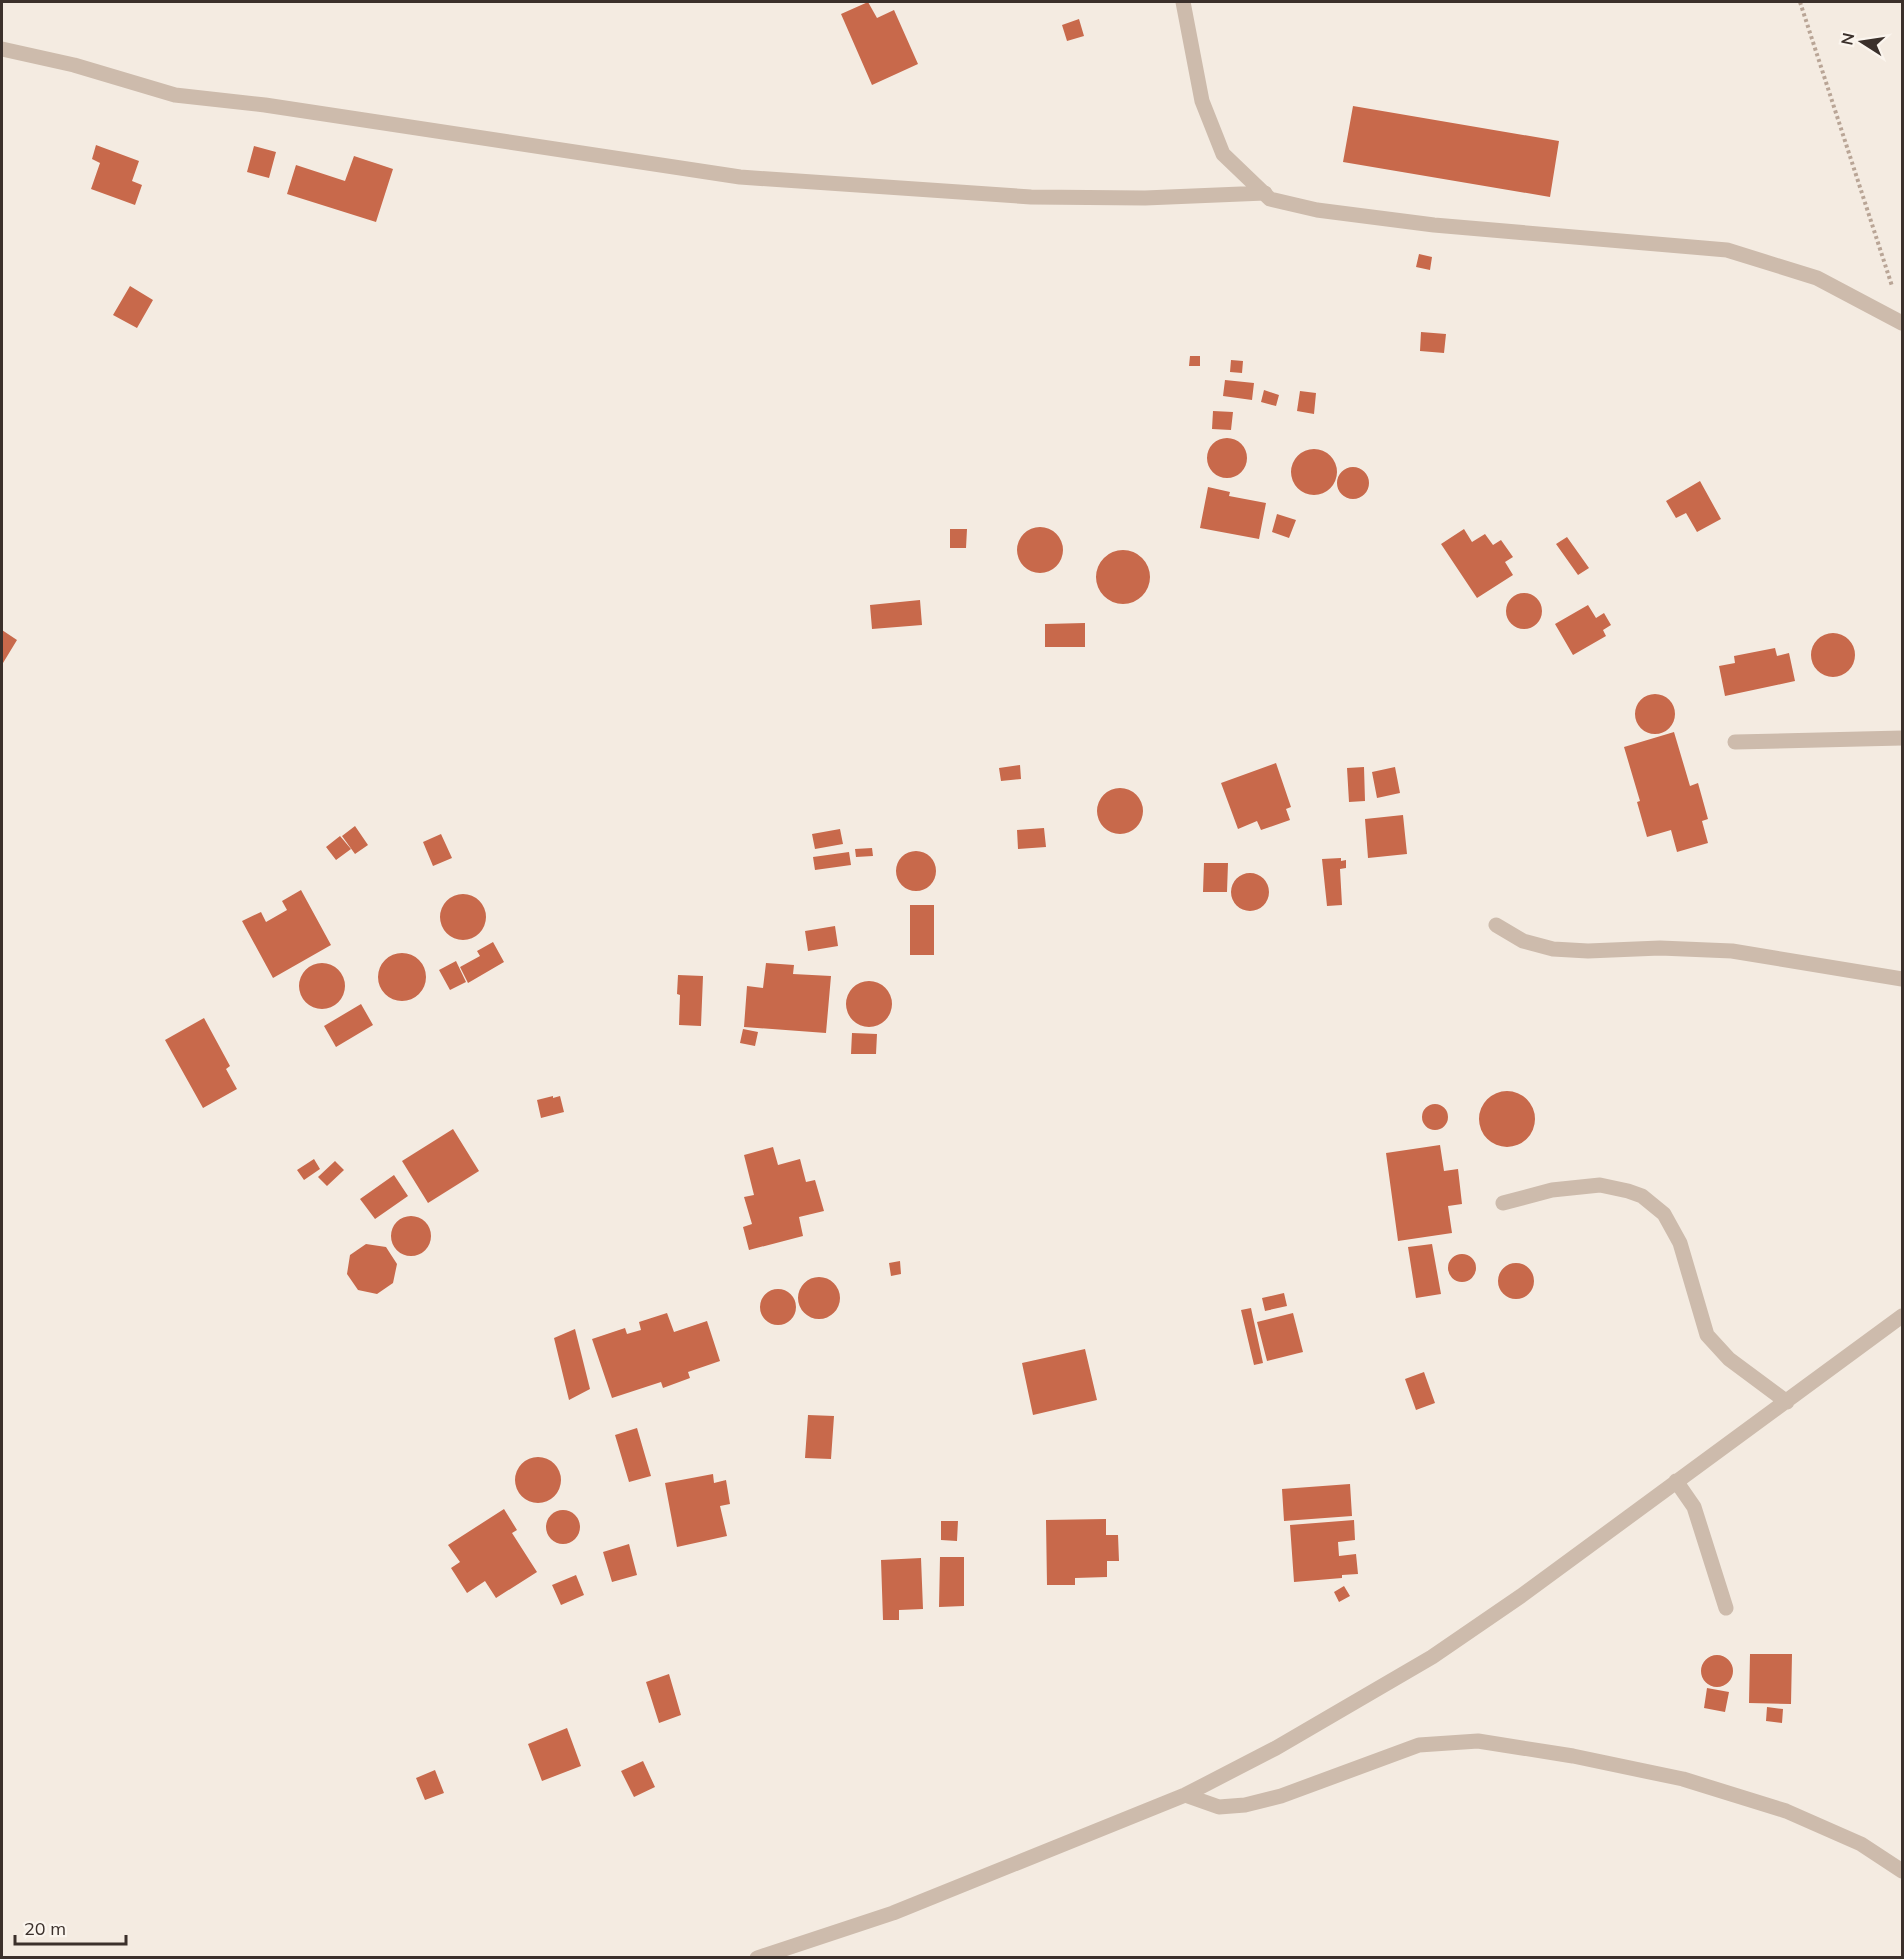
<svg xmlns="http://www.w3.org/2000/svg" width="1904" height="1959" font-family="Mulish,sans-serif">
	<style>
		.building { fill: #c8694b }
		.lines { fill: none; stroke-linecap: round; stroke-linejoin: round }
		.path { stroke: #b9a596; stroke-width: 4; stroke-dasharray: 3 3; stroke-linecap: butt }
		.minor { stroke: #cdbbac; stroke-width: 15 }
	</style>
	<rect width="100%" height="100%" fill="#f4ebe1"/>
	<path class="building" d="M868,2l9,16 17,-8 24,54 -46,21 -31,-71z
		M1079,19l5,17 -17,5 -5,-16z
		M1353,106l206,35 -9,56 -207,-35z
		M96,145l43,16 -7,20 10,4 -7,20 -44,-16 9,-26 -8,-4z
		M254,146l22,6 -7,26 -22,-6z
		M354,156l39,13 -17,53 -89,-28 9,-29 49,16z
		M1419,254l13,3 -2,13 -14,-3z
		M130,286l23,14 -16,28 -24,-13z
		M1421,332l25,2 -2,19 -24,-2z
		M1190,356h10v10h-11z
		M1231,360l12,1 -1,12 -12,-1z
		M1225,380l29,3 -2,17 -29,-4z
		M1264,390l15,5 -3,11 -15,-4z
		M1300,391l16,2 -2,21 -17,-3z
		M1213,411l20,1 -2,18 -19,-1z
		M1207 458a20 20 0 1 1 40 0a20 20 0 1 1-40 0Z
		M1291 472a23 23 0 1 1 46 0a23 23 0 1 1-46 0Z
		M1337 483a16 16 0 1 1 32 0a16 16 0 1 1-32 0Z
		M1700,481l21,38 -24,13 -11,-19 -10,5 -10,-17z
		M1208,487l22,5 -1,4 37,7 -7,36 -59,-11z
		M1277,514l19,6 -7,18 -17,-6z
		M1017 550a23 23 0 1 1 46 0a23 23 0 1 1-46 0Z
		M950,529h17l-1,19h-16z
		M1464,529l8,13 13,-8 8,11 8,-5 12,17 -8,5 8,13 -36,23 -36,-54z
		M1567,537l22,31 -11,7 -22,-31z
		M1096 577a27 27 0 1 1 54 0a27 27 0 1 1-54 0Z
		M1506 611a18 18 0 1 1 36 0a18 18 0 1 1-36 0Z
		M920,600l2,25 -50,4 -2,-24z
		M1588,605l8,13 8,-5 7,12 -8,5 3,6 -33,19 -18,-31z
		M1085,623v24h-40v-23z
		M2,630l15,10 -14,23 -1,-1z
		M1811 655a22 22 0 1 1 44 0a22 22 0 1 1-44 0Z
		M1775,648l2,8 12,-3 6,28 -70,15 -6,-30 16,-3 -1,-7z
		M1635 714a20 20 0 1 1 40 0a20 20 0 1 1-40 0Z
		M1674,732l16,54 8,-3 10,36 -6,2 6,22 -31,9 -6,-22 -24,7 -10,-35 3,-1 -16,-54z
		M1276,763l15,44 -5,2 4,11 -29,10 -4,-9 -19,8 -17,-46z
		M1020,765l1,14 -20,2 -2,-13z
		M1364,767l1,34 -16,1 -2,-34z
		M1395,767l5,26 -23,5 -5,-26z
		M1097 811a23 23 0 1 1 46 0a23 23 0 1 1-46 0Z
		M1403,815l4,39 -39,4 -3,-39z
		M355,826l13,19 -13,9 -13,-18z
		M1044,828l2,19 -28,2 -1,-19z
		M840,829l3,15 -28,5 -3,-15z
		M441,834l11,24 -19,8 -10,-24z
		M340,836l11,13 -15,11 -10,-13z
		M872,848l1,8 -17,1 -1,-8z
		M896 871a20 20 0 1 1 40 0a20 20 0 1 1-40 0Z
		M849,852l2,13 -36,5 -2,-13z
		M1341,858v3l5,-1v8l-6,1 2,36 -15,1 -5,-47z
		M1204,863h24l-1,29h-24z
		M1231 892a19 19 0 1 1 38 0a19 19 0 1 1-38 0Z
		M301,890l30,55 -58,33 -31,-57 19,-9 5,10 21,-12 -5,-9z
		M440 917a23 23 0 1 1 46 0a23 23 0 1 1-46 0Z
		M910,905h24v50h-24z
		M835,926l3,20 -30,5 -3,-20z
		M493,942l11,20 -36,21 -8,-16 20,-11 -3,-5z
		M378 977a24 24 0 1 1 48 0a24 24 0 1 1-48 0Z
		M456,961l10,21 -16,8 -11,-20z
		M299 986a23 23 0 1 1 46 0a23 23 0 1 1-46 0Z
		M766,963l28,2 -1,9 38,2 -5,57 -82,-6 3,-41 16,2z
		M678,975l25,1 -2,50 -22,-1 1,-30 -3,-1z
		M846 1004a23 23 0 1 1 46 0a23 23 0 1 1-46 0Z
		M361,1004l12,21 -37,22 -12,-21z
		M204,1018l26,48 -4,3 11,20 -34,19 -38,-68z
		M743,1029l15,3 -3,14 -15,-3z
		M852,1033l25,1 -1,20h-25z
		M1479 1119a28 28 0 1 1 56 0a28 28 0 1 1-56 0Z
		M553,1096v2l7,-2 4,16 -23,6 -4,-18z
		M1422 1117a13 13 0 1 1 26 0a13 13 0 1 1-26 0Z
		M453,1129l26,42 -51,32 -26,-42z
		M1440,1145l4,26 14,-2 4,35 -14,2 4,27 -54,8 -12,-88z
		M773,1147l5,18 22,-6 6,23 9,-2 9,31 -25,6 4,19 -54,14 -6,-23 9,-3 -8,-27 10,-2 -10,-40z
		M314,1159l6,10 -16,11 -7,-10z
		M335,1161l9,9 -17,16 -9,-9z
		M394,1175l14,21 -33,23 -15,-20z
		M391 1236a20 20 0 1 1 40 0a20 20 0 1 1-40 0Z
		M366,1244l20,3 11,17 -4,19 -16,11 -19,-4 -11,-16 3,-19z
		M1432,1244l9,50 -25,4 -8,-51z
		M1448 1268a14 14 0 1 1 28 0a14 14 0 1 1-28 0Z
		M900,1261l1,13 -10,2 -2,-13z
		M1498 1281a18 18 0 1 1 36 0a18 18 0 1 1-36 0Z
		M798 1298a21 21 0 1 1 42 0a21 21 0 1 1-42 0Z
		M760 1307a18 18 0 1 1 36 0a18 18 0 1 1-36 0Z
		M1284,1293l3,13 -22,5 -3,-13z
		M1251,1308l12,55 -9,2 -13,-55z
		M667,1313l7,19 33,-11 13,40 -32,11 2,6 -27,10 -2,-6 -49,16 -20,-59 33,-11 2,6 14,-4 -2,-8z
		M1293,1313l10,39 -36,9 -10,-39z
		M575,1329l15,60 -21,11 -15,-62z
		M1085,1349l12,51 -64,15 -11,-52z
		M1424,1372l11,31 -19,7 -11,-31z
		M808,1415l26,1 -3,43 -26,-1z
		M637,1428l14,48 -22,6 -14,-47z
		M515 1480a23 23 0 1 1 46 0a23 23 0 1 1-46 0Z
		M713,1474l1,9 12,-3 4,24 -10,2 7,30 -50,11 -12,-64z
		M1350,1484l2,32 -68,5 -2,-32z
		M504,1509l13,21 -5,3 25,39 -41,26 -11,-17 -18,12 -16,-25 9,-6 -12,-17z
		M546 1527a17 17 0 1 1 34 0a17 17 0 1 1-34 0Z
		M1106,1519v16h12l1,26h-12v16l-32,1v7h-28l-1,-65z
		M1354,1520l1,20 -17,2 1,14 17,-2 2,20 -16,1v3l-48,4 -4,-57z
		M941,1521h17l-1,20 -16,-1z
		M629,1544l8,31 -25,7 -9,-30z
		M940,1557h24v49l-25,1z
		M921,1558l2,51 -24,1v10h-16l-2,-60z
		M576,1575l8,20 -23,10 -9,-20z
		M1344,1586l6,10 -11,6 -5,-10z
		M1750,1654h42l-1,50 -42,-1z
		M1701 1671a16 16 0 1 1 32 0a16 16 0 1 1-32 0Z
		M669,1674l12,41 -22,8 -13,-41z
		M1707,1688l22,4 -4,20 -21,-4z
		M1767,1707l16,2 -1,14 -16,-2z
		M567,1728l14,38 -39,15 -14,-37z
		M643,1761l12,26 -21,10 -13,-26z
		M435,1770l9,23 -19,7 -9,-22z"/>
	<g class="lines">
		<path class="path" d="M1800,2l92,284"/>
		<path class="minor" d="M1183,2l19,99 21,53 47,45 47,11 117,15 293,25 90,28 85,45
			M2,49l72,16 101,30 90,10 475,72 291,20 114,1 120,-5
			M1735,742l167,-4
			M1496,925l27,16 30,8 35,2 72,-3 72,3 170,28
			M1503,1203l49,-13 48,-5 28,6 14,5 22,18 16,29 27,92 22,24 58,43
			M1676,1481l18,26 32,101
			M1185,1795l34,12 26,-2 36,-9 138,-51 59,-4 95,15 110,23 103,32 75,33 41,27
			M757,1958l136,-45 292,-118 91,-47 156,-91 89,-61 381,-280"/>
	</g>
	<rect width="1904" height="1959" fill="none" stroke="#3b302b" stroke-width="6"/>
	<g transform="translate(1862 42) rotate(282)" stroke="#fbf5ee" stroke-width="4.5" paint-order="stroke">
	<path d="M0-4.5L10 22L0 15L-10 22Z" fill="#3b302b"/>
	<text y="-9" font-size="16" font-weight="bold" text-anchor="middle" fill="#3b302b">N</text>
	</g>
	<path d="M15 1935v9h111v-9" fill="none" stroke="#3b302b" stroke-width="3"/>
	<text x="24" y="1935" font-size="18" fill="#3b302b" stroke="#fbf5ee" stroke-width="4.5" paint-order="stroke">20 m</text>
</svg>
